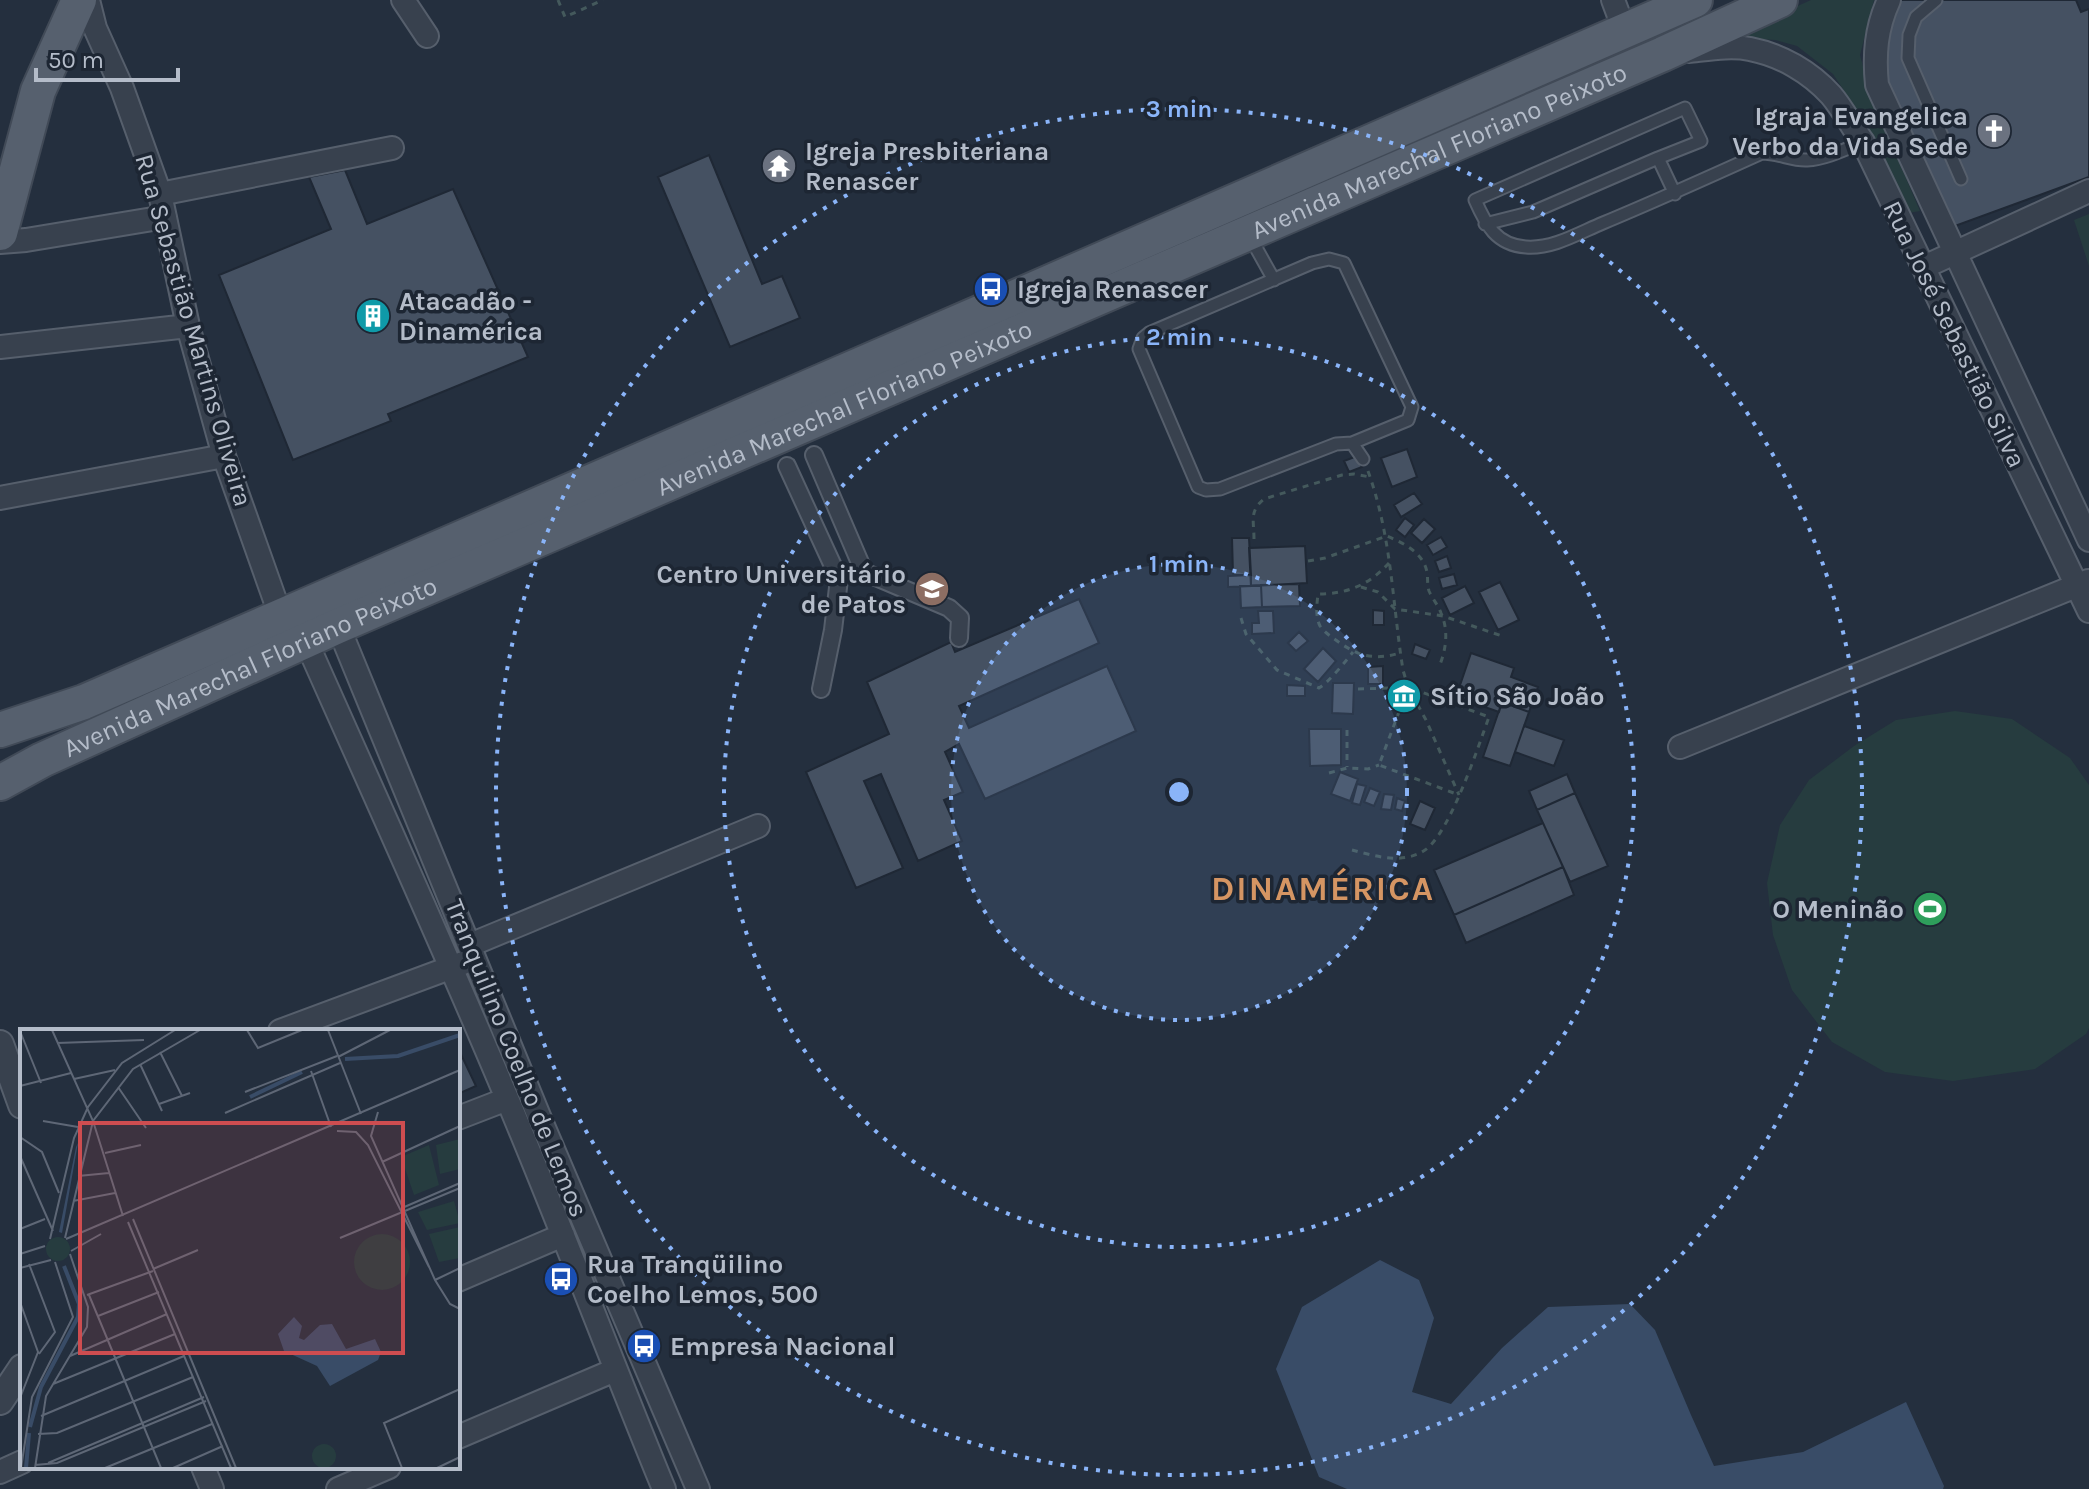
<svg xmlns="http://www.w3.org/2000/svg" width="2089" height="1489" font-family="Karla,sans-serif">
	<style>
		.green { fill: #263c3f }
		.water { fill: #394c67 }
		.building { fill: #455162; stroke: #1f2835; stroke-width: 2 }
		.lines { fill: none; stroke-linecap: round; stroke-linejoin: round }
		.service-casing { stroke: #565f6c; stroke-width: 15 }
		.pedestrian-casing { stroke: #565f6c; stroke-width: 20 }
		.minor-casing { stroke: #565f6c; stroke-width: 26 }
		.tertiary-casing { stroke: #565f6c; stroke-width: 30 }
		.primary-casing { stroke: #414a57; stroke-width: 38 }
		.path { stroke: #44595c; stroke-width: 3; stroke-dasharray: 6 6; stroke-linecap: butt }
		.service { stroke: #38414e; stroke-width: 11 }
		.pedestrian { stroke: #38414e; stroke-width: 16 }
		.minor { stroke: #38414e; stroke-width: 22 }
		.tertiary { stroke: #38414e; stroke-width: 26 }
		.primary { stroke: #56606e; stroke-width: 34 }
		.ring { fill: none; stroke: #8ab4f8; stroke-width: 4; stroke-dasharray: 4 8 }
		.labels { text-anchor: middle; stroke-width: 7; stroke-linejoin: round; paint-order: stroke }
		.poi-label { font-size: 26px; font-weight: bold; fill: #b4bcc9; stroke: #1d2633; text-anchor: start }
		.street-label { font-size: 26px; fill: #b4bcc9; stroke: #1d2633 }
		.district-label { font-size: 34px; font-weight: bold; letter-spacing: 2px; fill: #d59563; stroke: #1d2633 }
		.inset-river { fill: none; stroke: #394c67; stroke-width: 4 }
		.inset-road { fill: none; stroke: #5e6776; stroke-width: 2 }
		.view { fill: #ce4d50; fill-opacity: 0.15; stroke: #ce4d50; stroke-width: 4 }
		.inset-edge { fill: none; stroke: #b4bcc9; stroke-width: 4 }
		.centre { fill: #8ab4f8; stroke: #1d2633; stroke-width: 4 }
		.ring-label { font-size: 24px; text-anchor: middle; font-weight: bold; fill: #8ab4f8; stroke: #1d2633; stroke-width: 7; stroke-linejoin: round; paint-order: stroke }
	</style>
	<rect width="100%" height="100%" fill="#242f3e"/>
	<path class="green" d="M1811,0h63l-14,55 10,39 50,117 -12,2 -46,-95 -29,-44 -36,-28 -22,-6 -47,-3z
		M2089,214v52l-15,-46z
		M1955,711l57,8 58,39 19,27v243l-3,6 -51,35 -82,12 -68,-9 -53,-30 -40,-52 -19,-55 -6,-52 13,-58 29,-45 45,-34 42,-26z"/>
	<path class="water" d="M1380,1260l39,20 15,38 -22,74 39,12 51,-56 46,-41 82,-3 25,26 36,85 23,51 89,-14 103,-50 38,84 -1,3h-596l-28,-12 -43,-108 26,-62z"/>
	<path class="building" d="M1890,0h186l5,12 8,-3v168l-145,53 -67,-145z
		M709,155l53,129 20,-8 18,42 -70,29 -72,-170z
		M345,170l22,54 86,-35 75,168 -140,57 3,7 -98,39 -74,-185 112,-46 -22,-52z
		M1407,449l10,28 -25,10 -11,-29z
		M1357,456l5,11 -13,5 -5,-11z
		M1414,493l8,11 -21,13 -7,-12z
		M1405,518l9,7 -9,12 -9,-7z
		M1424,519l11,10 -13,14 -11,-10z
		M1441,537l6,10 -14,8 -6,-10z
		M1232,538h17l2,37h-18z
		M1305,546l2,37 -56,3 -2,-38z
		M1447,556l4,12 -12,4 -4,-11z
		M1454,574l3,11 -15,4 -3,-11z
		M1251,575v11l-23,1v-11z
		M1500,582l19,38 -21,10 -19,-38z
		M1299,584l1,22 -38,1 -1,-22z
		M1261,585l1,22 -21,1 -1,-22z
		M1465,586l9,17 -24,12 -8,-17z
		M1079,599l20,44 -140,63 10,22 138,-62 29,65 -151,68 -26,-55 -14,8 18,40 -19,8 18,41 -44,20 -37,-87 -17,7 39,87 -47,20 -50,-116 83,-38 -22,-52 84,-40 4,10z
		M1373,610l11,1v14h-11z
		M1258,611h15l1,22 -22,1v-11h7z
		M1299,632l9,9 -12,10 -8,-8z
		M1415,644l15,6 -4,9 -14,-5z
		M1323,648l13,13 -18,21 -14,-13z
		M1471,653l43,15 -3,9 27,10 -9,25 -27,-10 -3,10 -43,-15z
		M1383,666v18h-15v-17z
		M1333,683h21l-1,31 -21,-1z
		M1287,685l18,1v10h-18z
		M1502,702l27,10 -19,54 -27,-9z
		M1524,726l40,14 -10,26 -39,-14z
		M1309,729h32v36l-31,1z
		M1340,772l18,7 -8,22 -19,-7z
		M1567,774l8,19 -38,17 -8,-19z
		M1357,784l9,2 -6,19 -8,-2z
		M1370,788l10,4 -6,14 -10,-4z
		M1575,793l33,73 -38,16 -33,-72z
		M1384,794l10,1 -3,15 -10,-1z
		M1397,798l8,3 -3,10 -7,-2z
		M1420,801l15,7 -10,22 -15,-6z
		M1543,823l20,44 -109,48 -20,-45z
		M1563,867l11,28 -108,48 -12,-28z
		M458,1048l18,38 -18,8z"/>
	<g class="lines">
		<g class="service-casing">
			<path id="service" d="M1936,0l-20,17 -7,18 -1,23 53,121
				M1675,194l-17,-36 43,-17 -16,-33 -210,92c11,25 21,45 51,47 27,2 53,-14 77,-24 53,-22 106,-46 159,-70 16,0 31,8 45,7 19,-1 39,-11 56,-18
				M1485,224l48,-12 125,-54
				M1250,237l24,43
				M1352,443l56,-23 4,-13 -68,-144 -15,-4 -17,4 -163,70 -6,5 -4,11 59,138 8,3 14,-1 116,-45 16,-1 11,16"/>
		</g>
		<g class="pedestrian-casing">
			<path id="pedestrian" d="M814,455l50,117 85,36 11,10 -1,20
				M787,466l52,113 -6,51 -12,59"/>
		</g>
		<g class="minor-casing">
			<path id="minor" d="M88,0l7,28 27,60 38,106 28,132 36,130 57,161
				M403,0l24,36
				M1613,0l12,32
				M1889,0c-13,28 -15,55 -12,85l212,455
				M1688,51c20,-2 43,-6 62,-2 31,6 60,23 81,46 12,14 21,32 32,47l226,469
				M160,194l232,-46
				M0,242l26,-2 139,-23
				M1924,267l165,-76
				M0,347l188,-21
				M0,498l224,-42
				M338,626l203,495 157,368
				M306,641c67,151 136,302 200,455 55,130 104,262 158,393
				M1680,747l408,-166
				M470,945l288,-119
				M280,1031l183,-68
				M458,1118l49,-19
				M458,1280l105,-45
				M458,1437l157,-67
				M203,1467l9,22
				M0,1472l22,-10
				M338,1489l51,-22"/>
		</g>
		<g class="tertiary-casing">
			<path id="tertiary" d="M0,1044l22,61
				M0,1401l22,-33"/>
		</g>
		<g class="primary-casing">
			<g id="primary">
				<path d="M0,233l38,-142 41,-91"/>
				<path d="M0,730l84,-28 925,-402 686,-300"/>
				<path id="s1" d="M0,783l42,-23 296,-134 1325,-572 117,-54"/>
			</g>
		</g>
		<path class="path" d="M558,0l7,17 38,-17
			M1368,471c24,67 24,130 35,199l5,17 18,33 33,75
			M1254,539c0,-18 -5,-28 10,-40l78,-24 12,-1 16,3
			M1308,561l17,-3 62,-22c16,7 36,16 40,36 1,7 0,12 2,19 3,7 9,14 12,22 8,18 5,37 -2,54
			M1389,563c-20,22 -42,31 -71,31 -1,10 -3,22 2,32 5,7 13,12 20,17 20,14 36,17 60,10
			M1361,587l17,5 17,17 48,7 62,21
			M1241,618l5,16 31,36 42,18c9,-5 27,-27 34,-36
			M1408,688l-29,77 80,30
			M1358,689l32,-1 15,-5
			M1347,730v37
			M1329,773l18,-5 21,1 11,-4
			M1352,850c23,6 51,15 73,0 25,-17 53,-103 64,-133l-81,-30"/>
		<use href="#service" class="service"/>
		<use href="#pedestrian" class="pedestrian"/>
		<use href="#minor" class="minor"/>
		<use href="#tertiary" class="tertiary"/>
		<use href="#primary" class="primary"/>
	</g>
	<circle cx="1179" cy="792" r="228" fill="#8ab4f8" fill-opacity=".12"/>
	<g class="ring">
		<circle cx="1179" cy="792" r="228"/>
		<circle cx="1179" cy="792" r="455"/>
		<circle cx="1179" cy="792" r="683"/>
	</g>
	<defs>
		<g id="church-disc" transform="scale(1.8)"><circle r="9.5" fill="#6b7280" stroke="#1d2633"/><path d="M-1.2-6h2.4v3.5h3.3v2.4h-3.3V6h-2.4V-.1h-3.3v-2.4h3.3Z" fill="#fff"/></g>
		<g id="temple-disc" transform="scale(1.8)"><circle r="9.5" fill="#6b7280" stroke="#1d2633"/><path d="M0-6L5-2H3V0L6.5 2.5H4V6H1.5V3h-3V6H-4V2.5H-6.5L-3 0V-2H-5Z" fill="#fff"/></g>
		<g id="bus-disc" transform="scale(1.8)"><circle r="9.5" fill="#1a4fb4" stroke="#1d2633"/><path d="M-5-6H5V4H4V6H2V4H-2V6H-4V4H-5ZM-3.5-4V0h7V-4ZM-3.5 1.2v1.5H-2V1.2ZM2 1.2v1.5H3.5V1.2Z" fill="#fff"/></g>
		<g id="building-disc" transform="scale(1.8)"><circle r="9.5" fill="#0f9aa8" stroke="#1d2633"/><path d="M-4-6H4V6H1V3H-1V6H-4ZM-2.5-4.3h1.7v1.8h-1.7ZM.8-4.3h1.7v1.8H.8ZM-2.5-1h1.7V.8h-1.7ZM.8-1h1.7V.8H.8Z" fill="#fff"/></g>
		<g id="university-disc" transform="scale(1.8)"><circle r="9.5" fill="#8d6e63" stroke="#1d2633"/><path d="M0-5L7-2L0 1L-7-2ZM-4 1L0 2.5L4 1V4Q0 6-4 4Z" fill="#fff"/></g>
		<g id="museum-disc" transform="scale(1.8)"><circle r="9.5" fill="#0f9aa8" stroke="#1d2633"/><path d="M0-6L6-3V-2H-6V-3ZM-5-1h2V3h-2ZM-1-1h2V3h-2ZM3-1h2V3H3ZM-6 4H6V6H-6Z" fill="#fff"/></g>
		<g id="stadium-disc" transform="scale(1.8)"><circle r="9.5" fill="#2e9e5b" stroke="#1d2633"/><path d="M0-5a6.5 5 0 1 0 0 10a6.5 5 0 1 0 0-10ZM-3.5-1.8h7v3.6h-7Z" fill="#fff"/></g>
	</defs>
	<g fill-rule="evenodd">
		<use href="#church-disc" x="1994" y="131"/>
		<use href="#temple-disc" x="779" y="166"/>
		<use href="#bus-disc" x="991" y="289"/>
		<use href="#building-disc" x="373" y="316"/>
		<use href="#university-disc" x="932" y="589"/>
		<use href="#museum-disc" x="1404" y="696"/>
		<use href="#stadium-disc" x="1930" y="909"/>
		<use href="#bus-disc" x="561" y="1279"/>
		<use href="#bus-disc" x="644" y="1346"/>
	</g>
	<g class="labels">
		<g class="poi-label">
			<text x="1968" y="125" text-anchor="end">Igraja Evangelica<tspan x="1968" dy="30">Verbo da Vida Sede</tspan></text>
			<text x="805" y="160">Igreja Presbiteriana<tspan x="805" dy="30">Renascer</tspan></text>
			<text x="1017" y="298">Igreja Renascer</text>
			<text x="399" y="310">Atacadão -<tspan x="399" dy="30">Dinamérica</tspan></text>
			<text x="906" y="583" text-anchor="end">Centro Universitário<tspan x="906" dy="30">de Patos</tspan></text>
			<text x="1430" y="705">Sítio São João</text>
			<text x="1904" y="918" text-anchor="end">O Meninão</text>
			<text x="587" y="1273">Rua Tranqüilino<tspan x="587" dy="30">Coelho Lemos, 500</tspan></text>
			<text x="670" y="1355">Empresa Nacional</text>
		</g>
		<g class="street-label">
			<text dy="9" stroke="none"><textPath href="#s1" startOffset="1572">Avenida Marechal Floriano Peixoto</textPath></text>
			<text transform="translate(194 330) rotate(74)" y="9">Rua Sebastião Martins Oliveira</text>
			<text transform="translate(1955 334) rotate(64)" y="9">Rua José Sebastião Silva</text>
			<text dy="9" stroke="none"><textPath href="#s1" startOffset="924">Avenida Marechal Floriano Peixoto</textPath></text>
			<text dy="9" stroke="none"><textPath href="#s1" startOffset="276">Avenida Marechal Floriano Peixoto</textPath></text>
			<text transform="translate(517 1058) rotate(68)" y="9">Tranquilino Coelho de Lemos</text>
		</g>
		<g class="district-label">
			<text x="1323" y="900">DINAMÉRICA</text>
		</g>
	</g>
	<g transform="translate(20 1029)">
		<rect width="440" height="440" fill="#242f3e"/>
		<path d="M440,110v30l-20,5 -4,-29zM409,116l10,40 -25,10 -13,-38zM434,172l6,22 -33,7 -9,-18zM440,198v31l-21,4 -10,-28zM334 233a28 28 0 1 1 56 0a28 28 0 1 1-56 0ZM26 220a12 12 0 1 1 24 0a12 12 0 1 1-24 0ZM292 427a12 12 0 1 1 24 0a12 12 0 1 1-24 0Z" fill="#263c3f"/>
		<path d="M58,114l-16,90 -3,-1 17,-85zM274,288l8,9 -3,12 5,2 16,-15 12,-1 14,25 29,-10 6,13 -3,8 -48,26 -13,-20 -33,-15 -6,-17z" fill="#394c67"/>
		<path class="inset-river" d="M325,30l53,-3 62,-21M230,68l52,-25M10,398l11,-40 37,-70 1,-13 -15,-38M6,439l3,-35"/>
		<path class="inset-road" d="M32,1l41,91 30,95M227,1l11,18 44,-18M308,1l33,84M0,2l21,52M37,14l87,-3M140,23l22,44M318,28l52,-27M120,35l22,47M291,42l20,56M54,50l41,-9M0,57l51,-13M98,58l28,41M225,63l92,-36M139,75l31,-11M358,83l-7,24 64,144 15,24 10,5M205,84l115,-50M23,92l35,6M317,102l19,1 12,13 61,122M0,108l22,15 17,41M85,124l36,-8M0,127l33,75M362,133l78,-36M58,147l31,-3M53,172l42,-8M382,179l58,-25M113,190l103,249M108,193l103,246M0,200l25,-10M45,209l28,-117 40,-52 67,-39M320,209l120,-50M30,210l24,-101 14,-31 34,-44 53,-33M46,210l394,-169M51,222l30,-17M0,225l25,-8M9,235l26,68 -16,22M0,239l31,-8M133,240l45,-19M415,251l25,-12M67,266l66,-24M69,266l72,173M0,273l18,50 -18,46M78,287l61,-24M50,327l97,-42M33,355l122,-50M21,387l143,-60M18,405l19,-1 136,-56M28,434l156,-66M15,436l22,-2 149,-62M1,439l11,-71 41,-80 -18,-55M15,439l11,-72 41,-69 1,-20 -18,-53M85,439l107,-44M153,439l50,-22M382,439l-18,-45 76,-34M417,439l23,-11"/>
		<path class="view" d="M60,94h323v230h-323z"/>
		<rect width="440" height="440" class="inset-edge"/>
	</g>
	<circle cx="1179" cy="792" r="12" class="centre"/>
	<g class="ring-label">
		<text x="1179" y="117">3 min</text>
		<text x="1179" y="345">2 min</text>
		<text x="1179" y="572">1 min</text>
	</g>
	<path d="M36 68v12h142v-12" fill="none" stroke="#b4bcc9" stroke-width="4"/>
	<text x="48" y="68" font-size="24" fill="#b4bcc9" stroke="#1d2633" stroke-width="6" paint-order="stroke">50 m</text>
</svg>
